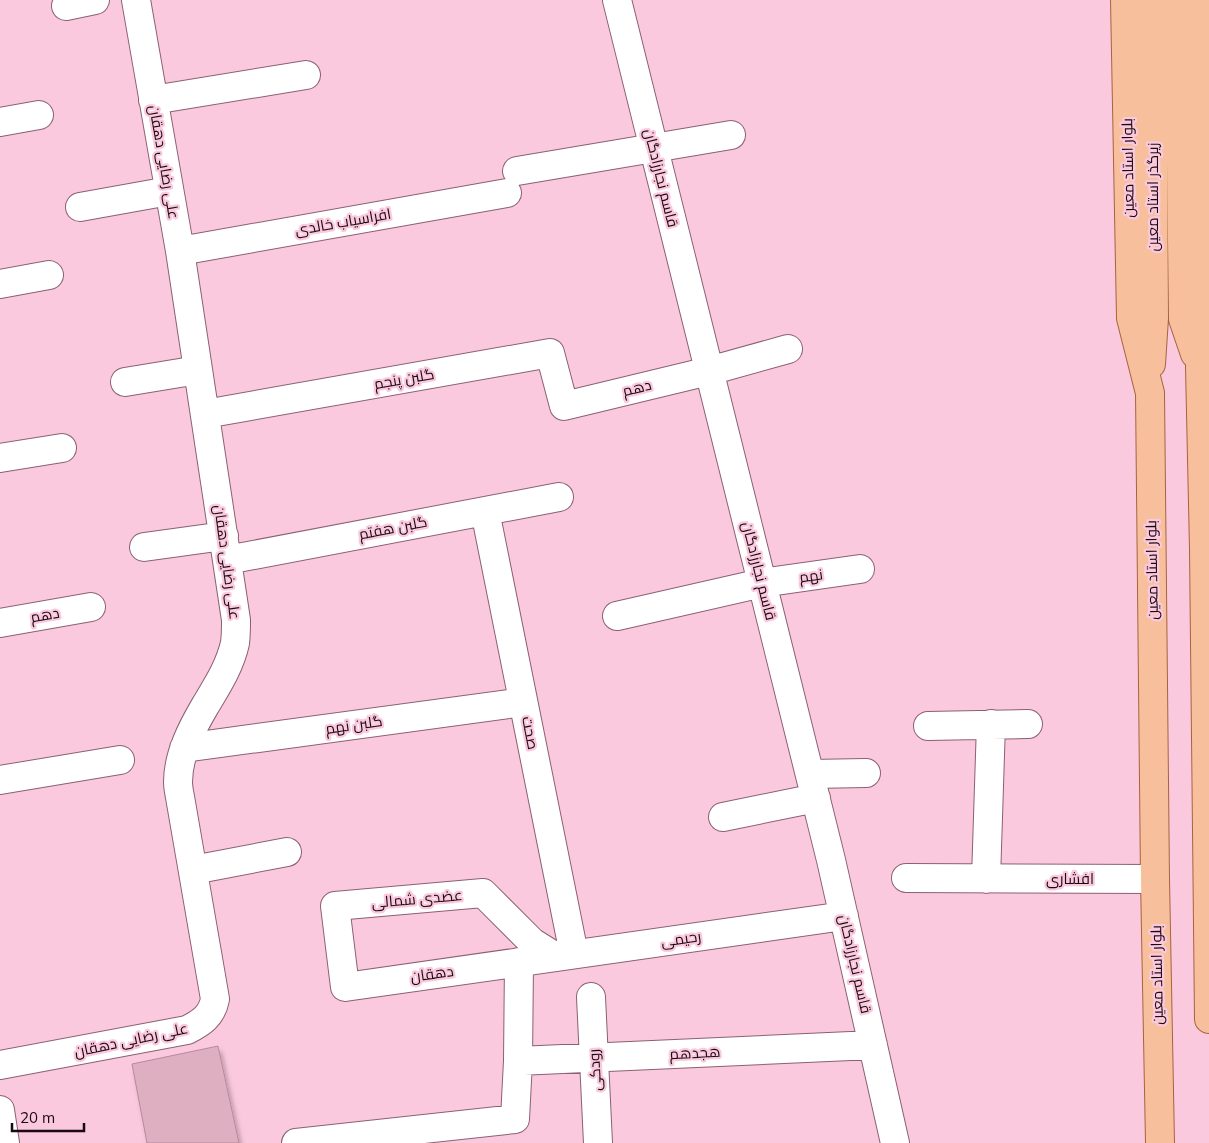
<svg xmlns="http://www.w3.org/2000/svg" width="1209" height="1143" font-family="Mulish,Cairo,sans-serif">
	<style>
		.building { fill: #deaec1; stroke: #b7889b; filter: url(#shadow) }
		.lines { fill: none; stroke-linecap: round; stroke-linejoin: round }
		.minor-casing { stroke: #8b6072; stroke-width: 30 }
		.major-casing { stroke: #a5643f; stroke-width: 30 }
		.minor { stroke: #fff; stroke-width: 28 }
		.major { stroke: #f7bf9b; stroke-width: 28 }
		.labels { text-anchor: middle; stroke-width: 4.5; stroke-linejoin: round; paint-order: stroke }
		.street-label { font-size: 15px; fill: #190910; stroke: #fbc9dd }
	</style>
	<defs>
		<filter id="shadow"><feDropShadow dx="3" dy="5.5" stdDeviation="2.5" flood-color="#0004"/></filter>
	</defs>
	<rect width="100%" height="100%" fill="#fbc9dd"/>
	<path class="building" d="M218,1046l21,97h-92l-15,-79z"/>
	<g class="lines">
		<g class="minor-casing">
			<path id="minor" d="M617,0l214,860 64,283
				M66,6l29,-6
				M153,100l153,-25
				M0,122l39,-7
				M517,171l214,-36
				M80,207l89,-16
				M180,251l327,-58
				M0,284l49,-9
				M125,382l73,-12
				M205,414l345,-61 14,53 145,-35 79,-22
				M0,458l62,-10
				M485,511l89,443
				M144,547l80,-11
				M227,560l332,-63
				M617,616l145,-33 98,-14
				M0,623l91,-16
				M928,726l100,-2
				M184,748l339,-46
				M810,774l56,-1
				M0,780l120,-20
				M723,817l93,-19
				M193,870l94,-18
				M906,878l249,1
				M986,879l5,-155
				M556,957l-24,-15 -49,-49 -148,13 10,81 499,-71
				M591,997l7,146
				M518,1061l355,-16
				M0,1065l187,-35c14,-7 25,-14 28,-31l-35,-202c-1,-5 -2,-10 -2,-15 0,-27 14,-54 27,-76 12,-20 25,-40 30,-63 1,-7 1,-16 1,-23l-56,-369 -44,-251
				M0,1110l5,33
				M296,1143l219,-24 3,-58 1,-99"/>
		</g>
		<g class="major-casing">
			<path id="major" d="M1125,0l6,318 19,75 5,486 5,264
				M1179,0l4,319 12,35
				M1205,0l-2,316 -3,51 4,182 5,470
				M1151,364l3,-46 -2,-318"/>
		</g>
		<use href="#minor" class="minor"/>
		<use href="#major" class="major"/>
	</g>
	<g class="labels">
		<g class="street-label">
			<text transform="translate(164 162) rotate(80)" y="5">علی رضایی دهقان</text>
			<text transform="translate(1128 168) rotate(-91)" y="5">بلوار استاد معین</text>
			<text transform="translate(661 178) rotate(76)" y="5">قاسم نجارزادگان</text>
			<text transform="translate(1153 197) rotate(-90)" y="5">زیرگذر استاد معین</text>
			<text transform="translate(343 222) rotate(-10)" y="5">افراسیاب خالدی</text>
			<text transform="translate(404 379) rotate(-10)" y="5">گلبن پنجم</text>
			<text transform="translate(637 388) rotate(-14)" y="5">دهم</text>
			<text transform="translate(393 528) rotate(-11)" y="5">گلبن هفتم</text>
			<text transform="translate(227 562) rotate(82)" y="5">علی رضایی دهقان</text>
			<text transform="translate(1152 570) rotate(-91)" y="5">بلوار استاد معین</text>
			<text transform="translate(759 571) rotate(76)" y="5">قاسم نجارزادگان</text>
			<text transform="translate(811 576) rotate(-8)" y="5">نهم</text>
			<text transform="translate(45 615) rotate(-10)" y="5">دهم</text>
			<text transform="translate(354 725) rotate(-8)" y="5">گلبن نهم</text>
			<text transform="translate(530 733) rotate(79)" y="5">صحت</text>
			<text x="1070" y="884">افشاری</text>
			<text transform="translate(417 899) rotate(-5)" y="5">عضدی شمالی</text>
			<text transform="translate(681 939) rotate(-8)" y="5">رحیمی</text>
			<text transform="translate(855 964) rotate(77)" y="5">قاسم نجارزادگان</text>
			<text transform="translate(432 974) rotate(-8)" y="5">دهقان</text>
			<text transform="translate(1157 975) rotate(-91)" y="5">بلوار استاد معین</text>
			<text transform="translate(131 1040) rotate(-12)" y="5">علی رضایی دهقان</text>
			<text transform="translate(695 1053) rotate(-3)" y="5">هجدهم</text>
			<text transform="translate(595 1070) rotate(-93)" y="5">رودکی</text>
		</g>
	</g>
	<path d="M12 1123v8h72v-8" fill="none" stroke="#190910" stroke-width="2.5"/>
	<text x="20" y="1123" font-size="15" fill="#190910" stroke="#fbc9dd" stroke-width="4" paint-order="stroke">20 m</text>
</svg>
